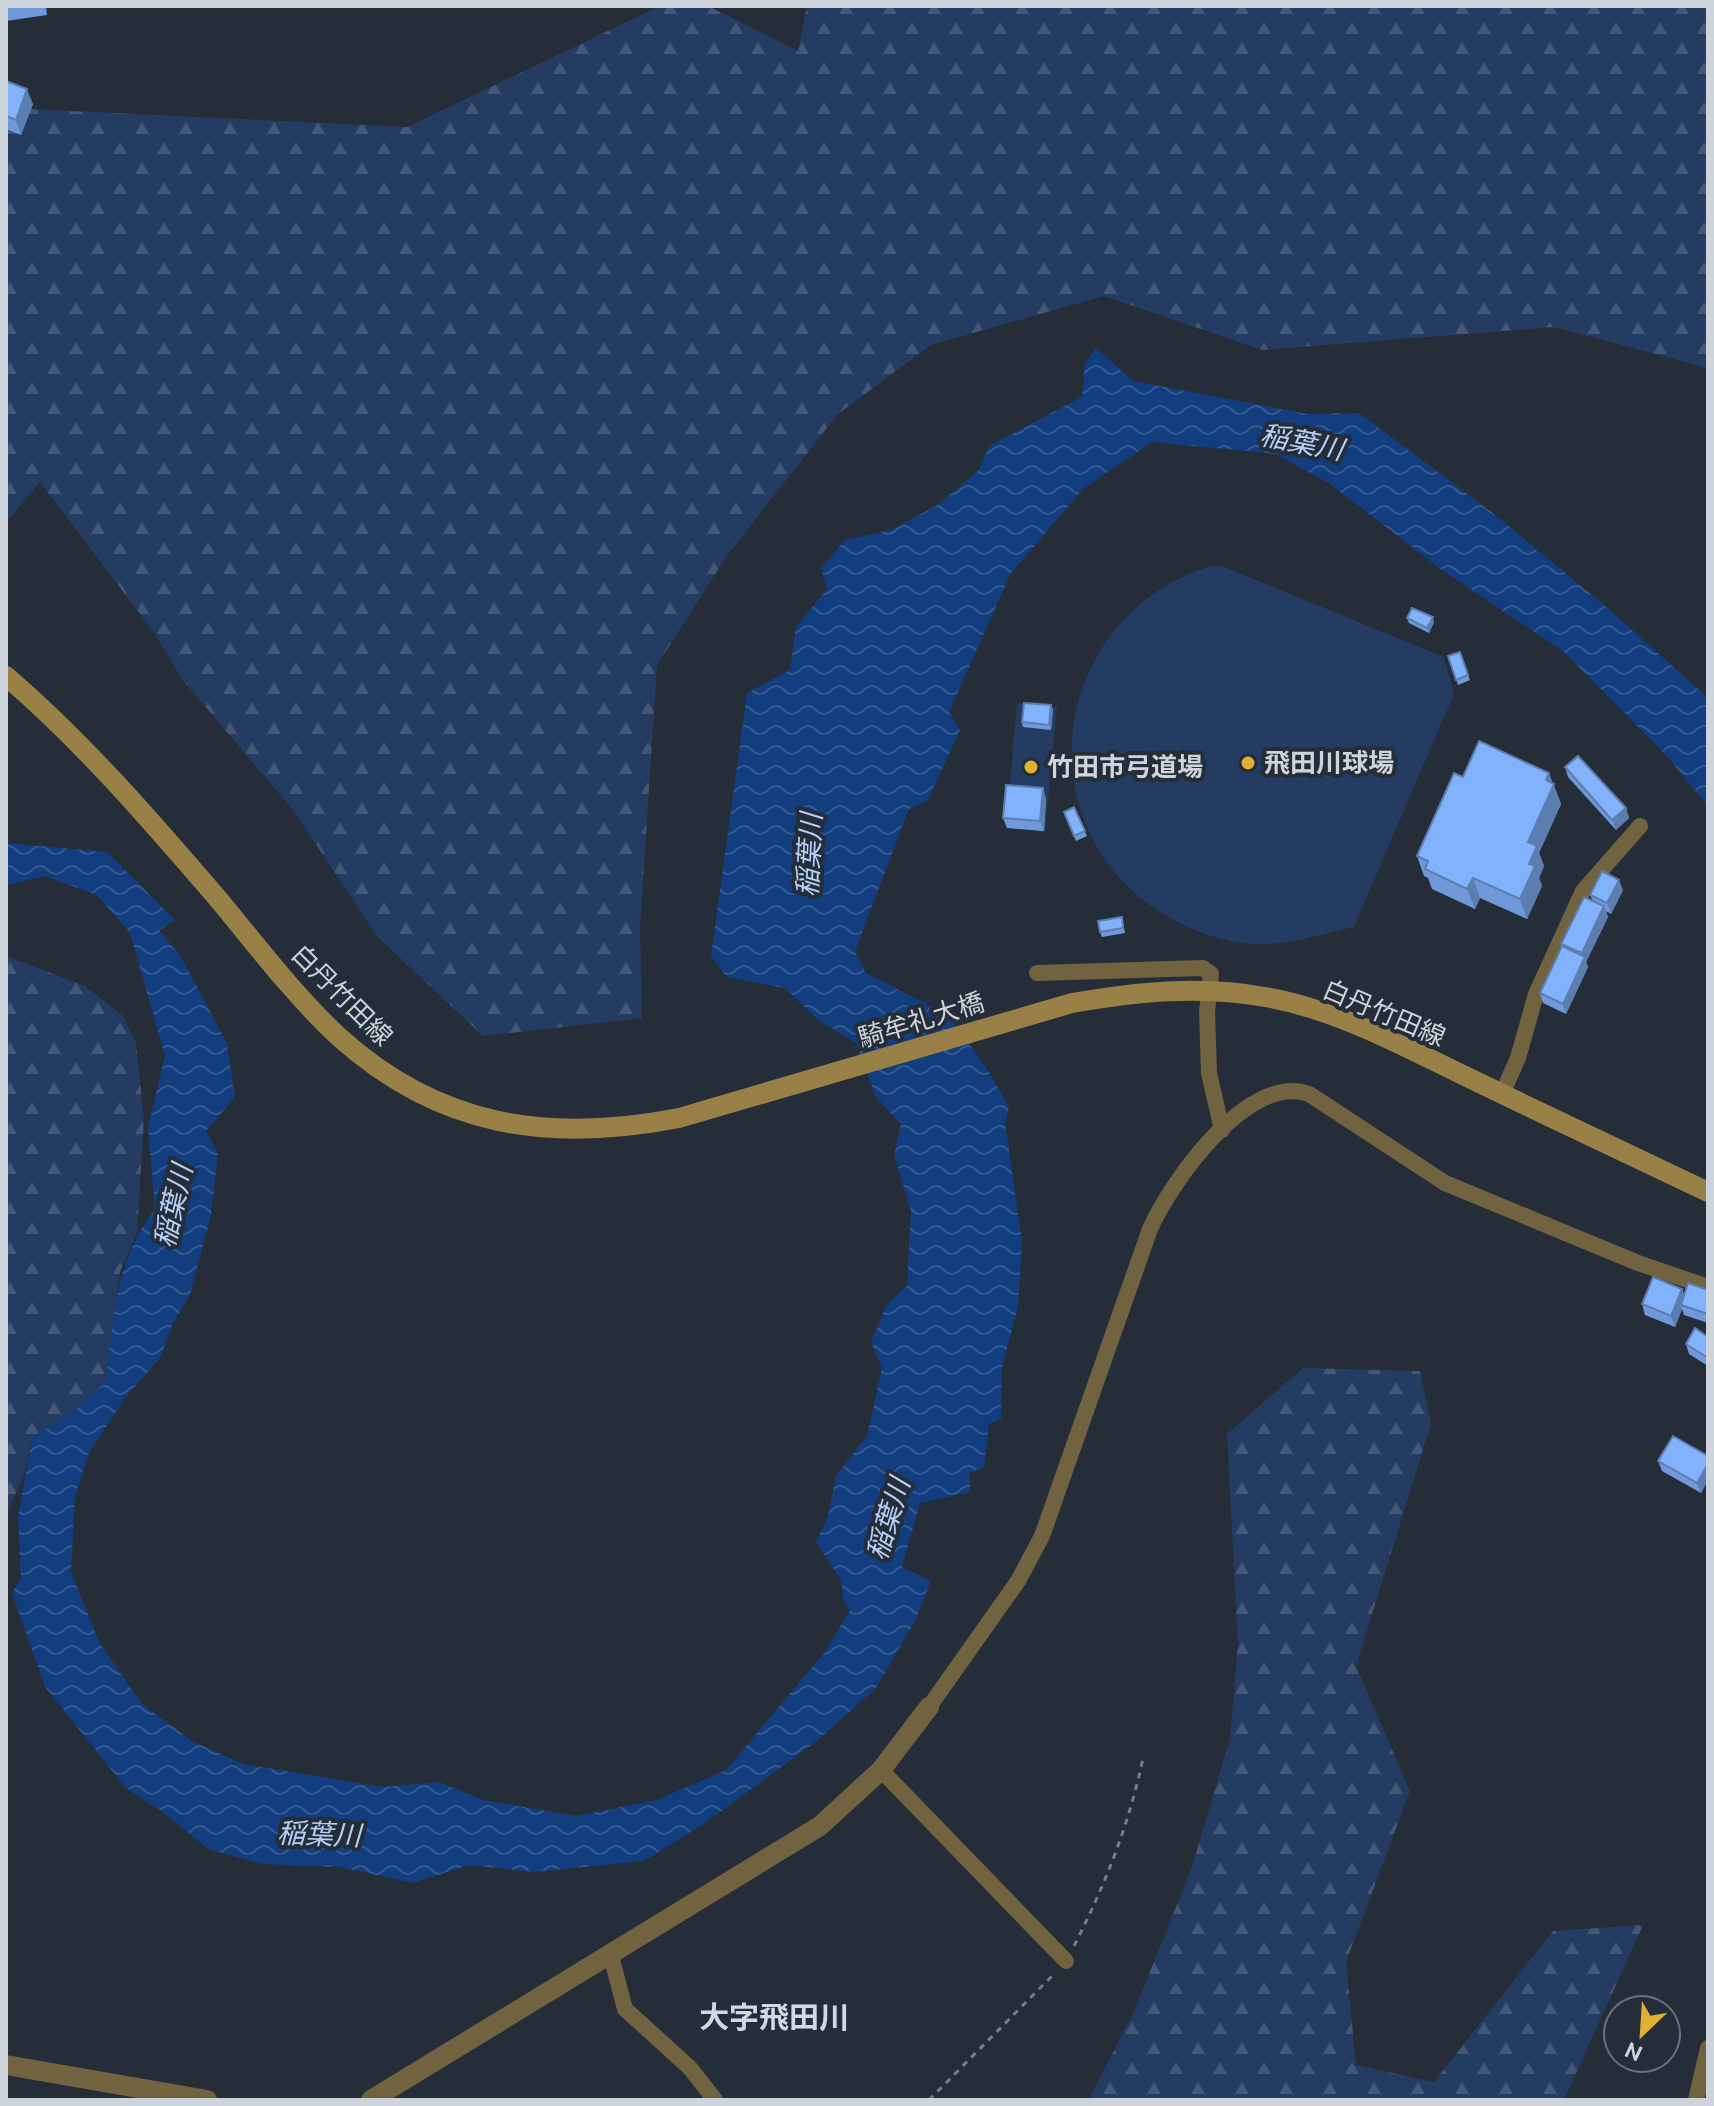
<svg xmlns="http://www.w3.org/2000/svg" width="1714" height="2106" font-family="Ubuntu,'Noto Sans JP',sans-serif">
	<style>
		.grass { fill: #243c62 }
		.forest { fill: url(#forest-firs) }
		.water { fill: url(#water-waves) }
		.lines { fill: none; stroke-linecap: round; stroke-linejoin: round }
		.path { stroke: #777e88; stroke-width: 3; stroke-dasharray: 6 6; stroke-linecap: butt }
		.minor { stroke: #726340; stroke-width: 16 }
		.tertiary { stroke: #726340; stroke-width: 20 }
		.secondary { stroke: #988047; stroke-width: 20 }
		.wall { fill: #7099d9 }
		.shaded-wall { fill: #5b7db0 }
		.building { fill: #82b2fc; stroke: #5b7db0; stroke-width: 2 }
		.poi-dot { fill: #dfb034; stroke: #252d39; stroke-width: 3 }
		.labels { text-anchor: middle; stroke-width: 8; stroke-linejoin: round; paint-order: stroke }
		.poi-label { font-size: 26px; font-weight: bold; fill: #ced4db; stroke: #252d39; text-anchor: start }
		.street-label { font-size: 26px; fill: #ced4db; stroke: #252d39 }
		.water-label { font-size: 28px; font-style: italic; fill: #b7d0f6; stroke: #252d39 }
		.quarter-label { font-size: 30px; font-weight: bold; fill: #cfd9e8; stroke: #252d39 }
	</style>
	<defs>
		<pattern id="forest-firs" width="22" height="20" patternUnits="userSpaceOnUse" patternTransform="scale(2)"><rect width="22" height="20" fill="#243c62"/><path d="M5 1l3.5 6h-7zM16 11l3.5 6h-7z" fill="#435778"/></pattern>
		<pattern id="water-waves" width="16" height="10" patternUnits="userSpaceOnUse" patternTransform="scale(2)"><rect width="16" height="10" fill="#123e7f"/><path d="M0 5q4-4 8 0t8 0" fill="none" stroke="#335991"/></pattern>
	</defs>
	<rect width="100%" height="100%" fill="#252d39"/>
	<path class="grass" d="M1211,566h11l222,91 10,37 -100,233c-30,6 -64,18 -95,17 -29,0 -62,-11 -87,-25 -152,-84 -125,-302 39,-353z
		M1017,703l40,4 -12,125 -39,-4z"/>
	<path class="forest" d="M660,6h48l90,45 9,-45h901v362l-154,-41 -292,23 -158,-54 -173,49 -93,69 -110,140 -71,111 -17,263 2,90 -159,18 -106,-100 -83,-125 -112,-132 -29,-48 -113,-149 -34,40v-414l401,19z
		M6,956l79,30 38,30 13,27 8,77 -7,112 -17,40 -14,111 -33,29 -41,26 -9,39 -17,39z
		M1303,1368l117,3 11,53 -75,242 54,125 -64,171 10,103 78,17 119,-151 90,-6 -79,175h-475l47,-93 56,-140 38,-129 8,-94 -11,-210z"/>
	<path class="water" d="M1096,348l37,33 174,33 52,-1 135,101 117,97 97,87v108l-43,-52 -101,-102 -122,-82 -112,-86 -54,-30 -124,-12 -69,47 -72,84 -62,139 11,18 -32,70 -19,9 -54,142 11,22 82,42 39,54 22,38 -4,15 17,120 -4,64 -16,62 -1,51 -12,5 -5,44 -14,4v20l-50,11 -18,64 29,14 -16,40 -39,67 -59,53 -115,84 -58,36 -109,11 -66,-7 -56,18 -73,-16 -78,-3 -54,-15 -36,-30 -47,-32 -80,-100 -33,-94 9,-15 -3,-60 14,-80 41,-26 33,-30c8,-64 8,-120 49,-173l-7,-81 17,-72 -35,-123 -33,-38 -52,-19 -39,9v-42l101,9 68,68 -16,10 22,27 46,87 8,53 -29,34 12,22 -7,62 -21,80 -17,28 -13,35 -36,41 -35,54 -14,43 -4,76 28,70 43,62 50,37 51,23 140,23 56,-5 44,18 93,16 81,-16 69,-30 99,-118 25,-42 -7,-11 -2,-19 -25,-38 12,-26 8,-40 31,-40 15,-68 -11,-26 15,-36 21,-20 4,-75 -17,-56 7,-31 -25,-27 -20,-54 -39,-24 -32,-31 -58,-11 -16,-21 36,-263 43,-23 6,-43 31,-38 -6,-21 24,-28 46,-10 45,-24 42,-35 11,-25 93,-49 3,-33z"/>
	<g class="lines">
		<path class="path" d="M1074,1946c31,-61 55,-121 69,-188
			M929,2100l124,-125"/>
		<path class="minor" d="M1037,973l166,-5 8,6 -4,38 2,61 13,57
			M1502,1094l16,-36 18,-64 47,-103 57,-65
			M929,1707l89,-126 24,-45 108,-307c21,-47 98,-157 159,-135l136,89 193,80 70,24
			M881,1770l185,191
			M610,1952l15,57 65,59 25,32
			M1696,2100l12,-52"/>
		<path class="tertiary" d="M6,2065l201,35
			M371,2100l449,-274 61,-56 48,-63"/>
		<path class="secondary" d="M6,676c78,67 146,146 213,224 38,46 76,96 120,137 101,91 211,106 340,81l393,-115c64,-11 127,-18 193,-6 71,12 138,49 202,80 80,39 161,77 241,115"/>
	</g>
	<path class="wall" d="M6,6h40l1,9 -41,6z
		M6,81l27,23 -12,31 -15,-6z
		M1407,618l27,4 -5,11 -20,-10z
		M1460,652l10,28 -12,5 -10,-29z
		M1051,705l2,5 -2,20 -28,-3 -1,-5z
		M1565,767l61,41 3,10 -13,12 -48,-53z
		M1463,777l90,6 8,21 -22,49 5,13 -5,12 3,8 -15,33 -47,-21 -5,11 -43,-20 -4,-11 -4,-2 -7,-20z
		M1046,798l-2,33 -37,-3 -4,-10z
		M1074,807l13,29 -11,5 -12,-29z
		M1623,890l-12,24 -5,-3 2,6 -22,45 2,5 -22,47 -23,-11 -3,-10 22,-47 -1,-2 32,-43 -3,-6z
		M1122,917l3,16 -23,4 -2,-5z
		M1682,1289l2,6 24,-5v33l-24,-8 -2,-6 -7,18 -30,-12 -3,-11z
		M1708,1337v29l-19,-12 -3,-10z
		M1708,1456v24l-7,13 -39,-22 -4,-10z"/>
	<path class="shaded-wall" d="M27,89l6,15 -12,31 -5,-15z
		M1433,617l1,5 -5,11 -2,-5z
		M1051,705l2,5 -2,20 -2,-5z
		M1549,773l12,31 -22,49 5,13 -5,12 3,8 -15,33 -7,-20 8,-57z
		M1043,788l3,10 -2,33 -4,-10z
		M1626,808l3,10 -13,12 -4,-10z
		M1473,878l7,20 -5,11 -8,-20z
		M1619,880l4,10 -12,24 -4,-11z
		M1604,906l4,11 -22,45 2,5 -22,47 -3,-10 21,-45 -2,-6z
		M1682,1289l4,10 -5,6 1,4 -7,18 -4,-11z
		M1708,1464v16l-7,13 -4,-10z"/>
	<path class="building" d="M6,81l21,8 -11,31 -10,-4z
		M1412,608l21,9 -6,11 -20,-10z
		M1460,652l8,23 -12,5 -8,-24z
		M1024,703l27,2 -2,20 -27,-3z
		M1479,741l70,32 -3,7 8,4 -26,58 9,4 -8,18 6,2 -15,33 -47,-21 -6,11 -42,-20 3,-8 -11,-5 37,-83 9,4z
		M1578,756l48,52 -14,12 -47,-53z
		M1006,785l37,3 -3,33 -37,-3z
		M1074,807l11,24 -11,5 -10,-24z
		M1602,871l17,9 -12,23 -17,-8z
		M1584,897l20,9 -22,47 -21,-9z
		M1122,917l1,11 -23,4 -2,-11z
		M1562,946l23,11 -22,47 -23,-11z
		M1653,1277l29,12 -11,27 -29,-12z
		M1688,1283l20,7v24l-27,-9z
		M1695,1328l13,9v21l-22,-14z
		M1673,1436l35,20v8l-11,19 -39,-22z"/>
	<g class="poi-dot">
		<circle cx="1248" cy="763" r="8"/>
		<circle cx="1031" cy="767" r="8"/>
	</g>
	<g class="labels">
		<g class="poi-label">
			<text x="1264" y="772">飛田川球場</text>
			<text x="1047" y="776">竹田市弓道場</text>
		</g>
		<g class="street-label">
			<text transform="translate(342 995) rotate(45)" y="9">白丹竹田線</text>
			<text transform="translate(1384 1013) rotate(23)" y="9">白丹竹田線</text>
			<text transform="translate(921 1020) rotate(-17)" y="9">騎牟礼大橋</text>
		</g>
		<g class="water-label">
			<text transform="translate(1302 442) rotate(11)" y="10">稲葉川</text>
			<text transform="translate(809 855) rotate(-87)" y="10">稲葉川</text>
			<text transform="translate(173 1206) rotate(-77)" y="10">稲葉川</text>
			<text transform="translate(888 1519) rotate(-73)" y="10">稲葉川</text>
			<text transform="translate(319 1834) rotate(2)" y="10">稲葉川</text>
		</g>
		<g class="quarter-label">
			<text x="774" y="2028">大字飛田川</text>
		</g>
	</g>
	<rect width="1714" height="2106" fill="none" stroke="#ced4db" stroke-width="16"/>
	<g transform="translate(1642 2034) rotate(205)"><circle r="38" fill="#252d39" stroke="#69707a" stroke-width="2"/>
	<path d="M0-6L14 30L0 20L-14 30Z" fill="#dfb034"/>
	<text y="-12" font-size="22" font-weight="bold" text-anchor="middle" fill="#ced4db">N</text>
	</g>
</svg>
